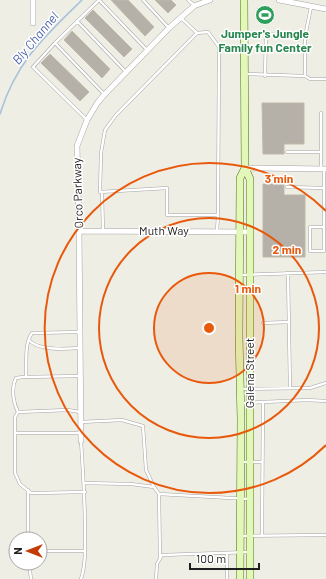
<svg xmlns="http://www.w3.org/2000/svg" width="326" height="579" font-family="Barlow,sans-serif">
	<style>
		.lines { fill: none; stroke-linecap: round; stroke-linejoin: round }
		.stream { stroke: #a7c1db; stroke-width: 1.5 }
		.building { fill: #b5b1a8; stroke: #c0b9a8 }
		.lane-casing { stroke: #a3a3a3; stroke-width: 3.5 }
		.street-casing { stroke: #a3a3a3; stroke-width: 6 }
		.secondary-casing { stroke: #4b7209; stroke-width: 8 }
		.lane { stroke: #fff; stroke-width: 2.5 }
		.street { stroke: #fff; stroke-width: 5 }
		.secondary { stroke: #e4f7bb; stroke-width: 7 }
		.ring { fill: none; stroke: #e8590c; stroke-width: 2 }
		.labels { text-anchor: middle; stroke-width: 3; stroke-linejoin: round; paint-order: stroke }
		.leisure-label { font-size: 12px; font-weight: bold; fill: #27864d; stroke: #fff }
		.street-label { font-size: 12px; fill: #1f1f1f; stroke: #fff }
		.water-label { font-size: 13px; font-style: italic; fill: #4f64ab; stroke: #fff }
		.centre { fill: #e8590c; stroke: #fff; stroke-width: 2 }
		.ring-label { font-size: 12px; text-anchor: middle; font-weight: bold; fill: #e8590c; stroke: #fff; stroke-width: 3; stroke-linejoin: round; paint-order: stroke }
	</style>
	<rect width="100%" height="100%" fill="#efeee5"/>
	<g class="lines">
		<path class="stream" d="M0,114c16,-52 44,-77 82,-114"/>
	</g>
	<path class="building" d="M111,0h17l26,27 -9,9z
		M155,0h16l5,5 -8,8z
		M93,10l39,39 -8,8 -39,-39z
		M72,31l38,38 -8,9 -38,-38z
		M50,54l39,38 -9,9 -39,-38z
		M262,103h42v41h-20v10h-21z
		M263,184h21v11h21v62h-42z"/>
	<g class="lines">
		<g class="lane-casing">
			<path id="lane" d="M143,0l26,28
				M188,0l6,5
				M181,18l16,15 11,-1 11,15 -1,168h-51v-27l-67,4 1,-39 4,-23 11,-15 81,-82
				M77,21l49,51
				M55,43l49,51
				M245,74l60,2v-39l6,-30
				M265,76l1,-42 39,3
				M305,76l5,3h16
				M321,113v56
				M87,120l-54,-53 22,-24 44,-43 48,50
				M287,152h34
				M324,170c0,27 0,54 0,81h-14v-24h14
				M287,187l37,1
				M102,192l1,39
				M217,231l1,-16
				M288,273l2,115
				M241,275l85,-3
				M263,323l26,-1
				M29,340c9,11 37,9 50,8
				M26,377c1,-14 -2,-33 6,-44l48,-1
				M241,389l69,-1 16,-5
				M263,402l44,-2 19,1
				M241,403l22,-1 -1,134
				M18,412c-5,-10 -7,-24 -2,-34l7,-1 57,-1
				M81,422l41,-2 21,6 3,44 8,17
				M15,433v-16l3,-5 50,-2 12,2
				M80,433h-65v40l5,11 6,5 5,4h5l49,-1
				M81,441c2,30 4,59 4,89 0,16 1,34 -4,49
				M241,462h21
				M84,483l47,1 23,3 5,7
				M28,490v49
				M240,536l86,-1
				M40,551h45
				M227,554v25
				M160,559l-1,-65 90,5
				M29,563l2,16
				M156,579l1,-15 5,-9 87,-3"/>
		</g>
		<g class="street-casing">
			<path id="street" d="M33,0v23
				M279,0l47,9
				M245,168l81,1
				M79,231l171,1
				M81,441l-2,-210 -2,-85 10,-26 11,-18 7,-8 64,-66 25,-22 16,-6"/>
		</g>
		<g class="secondary-casing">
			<path id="secondary" d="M245,168l5,11v400
				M240,579l1,-160 -2,-84 1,-148v-9l5,-10 -1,-168"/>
		</g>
		<use href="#lane" class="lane"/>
		<use href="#street" class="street"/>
		<use href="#secondary" class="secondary"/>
	</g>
	<circle cx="209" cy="328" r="55" fill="#e8590c" fill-opacity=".12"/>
	<g class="ring">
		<circle cx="209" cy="328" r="55"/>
		<circle cx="209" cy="328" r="110"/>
		<path d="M326 445A165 165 0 1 1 326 211"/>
	</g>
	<defs>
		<g id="stadium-disc" transform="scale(1)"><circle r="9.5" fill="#2e9e5b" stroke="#fff"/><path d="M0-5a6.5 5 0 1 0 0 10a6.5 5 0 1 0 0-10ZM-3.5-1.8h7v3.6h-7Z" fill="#fff"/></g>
	</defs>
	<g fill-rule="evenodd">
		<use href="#stadium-disc" x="265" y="15"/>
	</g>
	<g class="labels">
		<g class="leisure-label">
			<text x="265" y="38">Jumper's Jungle<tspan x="265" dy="14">Family fun Center</tspan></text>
		</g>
		<g class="street-label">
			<text transform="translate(78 193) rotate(-92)" y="4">Orco Parkway</text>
			<text x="164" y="235">Muth Way</text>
			<text transform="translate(250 373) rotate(-90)" y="4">Galena Street</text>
		</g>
		<g class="water-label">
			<text transform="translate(35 38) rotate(-50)" y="5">Bly Channel</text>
		</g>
	</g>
	<circle cx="209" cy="328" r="6" class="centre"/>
	<g class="ring-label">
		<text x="279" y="183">3 min</text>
		<text x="287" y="254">2 min</text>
		<text x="248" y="293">1 min</text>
	</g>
	<g transform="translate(28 551) rotate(270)"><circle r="19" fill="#ffffff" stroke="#a5a5a5"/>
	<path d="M0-3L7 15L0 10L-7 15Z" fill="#c53b08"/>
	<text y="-6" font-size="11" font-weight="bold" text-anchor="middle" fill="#1f1f1f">N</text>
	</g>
	<path d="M190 563v6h69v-6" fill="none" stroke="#1f1f1f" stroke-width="2"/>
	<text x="196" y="563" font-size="12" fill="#1f1f1f" stroke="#ffffff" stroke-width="3" paint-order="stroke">100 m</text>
</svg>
